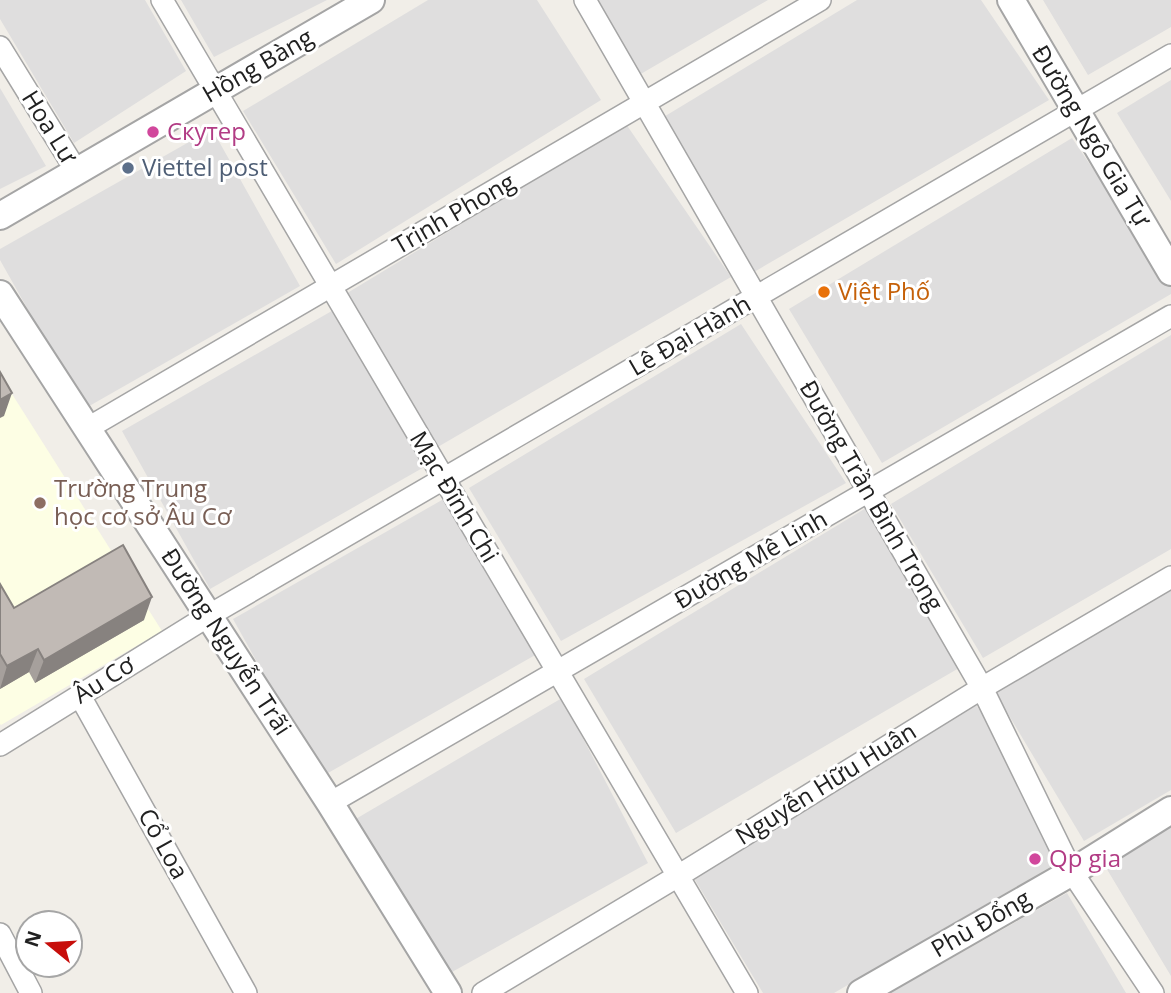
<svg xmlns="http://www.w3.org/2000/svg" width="1171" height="993" font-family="'Open Sans',sans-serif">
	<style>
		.residential { fill: #dfdede }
		.education { fill: #fdfee4 }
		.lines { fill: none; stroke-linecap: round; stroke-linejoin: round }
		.minor-casing { stroke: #a5a5a5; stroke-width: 24 }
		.tertiary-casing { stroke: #a5a5a5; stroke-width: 30 }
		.minor { stroke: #fff; stroke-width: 21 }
		.tertiary { stroke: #fff; stroke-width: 26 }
		.wall { fill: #a6a09c }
		.shaded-wall { fill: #87827f }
		.building { fill: #c1bab5; stroke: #87827f; stroke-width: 2 }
		.hotel-dot { fill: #d1479c; stroke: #fff; stroke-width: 2.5 }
		.service-dot { fill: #5c6f8a; stroke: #fff; stroke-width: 2.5 }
		.food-dot { fill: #e8710a; stroke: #fff; stroke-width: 2.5 }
		.education-dot { fill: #8d6e63; stroke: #fff; stroke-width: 2.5 }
		.labels { text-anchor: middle; stroke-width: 6; stroke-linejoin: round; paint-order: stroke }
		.street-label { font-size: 24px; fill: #212121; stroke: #fff }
		.hotel-label { font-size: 24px; fill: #b23c85; stroke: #fff; text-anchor: start }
		.service-label { font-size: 24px; fill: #4e5e75; stroke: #fff; text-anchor: start }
		.food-label { font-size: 24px; fill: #c56008; stroke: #fff; text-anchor: start }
		.education-label { font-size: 24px; fill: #785e54; stroke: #fff; text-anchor: start }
	</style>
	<rect width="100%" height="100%" fill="#f1eee8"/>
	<path class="residential" d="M0,0h145l41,71 -112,72 -74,-124z
		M181,0h146l-113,57z
		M428,0h109l64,100 -265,164 -93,-153z
		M594,0h174l-129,75z
		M857,0h124l68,100 -295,172 -92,-154z
		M1043,0h128v27l-83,48z
		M1171,80v121l-54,-88z
		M0,88l46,78 -46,23z
		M626,124l105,153 -295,171 -92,-153z
		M212,129l88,157 -216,123 -84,-149v-11z
		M1072,138l99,146v10l-289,169 -93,-154z
		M337,308l89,158 -216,123 -88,-158z
		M741,324l105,159 -285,158 -92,-153z
		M1171,335v214l-188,109 -92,-154z
		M449,496l88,158 -216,123 -88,-158z
		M866,508l105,153 -295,172 -92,-154z
		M1171,579v211l-87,51 -92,-154z
		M562,698l86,165 -205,114 -89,-157z
		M972,699l104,153 -242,141h-71l-74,-123z
		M1171,827v149l-66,-110z
		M1067,893l59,100h-236z"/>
	<path class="education" d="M0,375l162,256 -161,94 -1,-1z"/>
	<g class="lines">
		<g class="minor-casing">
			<path id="minor" d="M162,0l585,993
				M585,0l397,688 90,184 81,121
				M0,47l77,125
				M88,428l732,-428
				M80,696l166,297
				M0,745l208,-129 963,-561
				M330,803l841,-487
				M0,934l31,59
				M483,993l195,-117 304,-188 189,-111"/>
		</g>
		<g class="tertiary-casing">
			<path id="tertiary" d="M1011,0l160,272
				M0,216l371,-216
				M0,294l330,509 118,190
				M861,993l211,-121 99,-62"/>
		</g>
		<use href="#minor" class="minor"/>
		<use href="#tertiary" class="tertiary"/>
	</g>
	<path class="wall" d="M0,584l14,24 130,12 -109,63 -6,-11 -29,17z"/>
	<path class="shaded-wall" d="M12,393l-8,23 -4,2v-18z
		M152,597l-8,23 -109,63 9,-23z
		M38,649l-9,23 -29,17 7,-23z"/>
	<path class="building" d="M0,372l12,21 -12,7z
		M123,545l29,52 -108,63 -6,-11 -31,17 -7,-12v-70l14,24z"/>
	<g class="hotel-dot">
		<circle cx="153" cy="132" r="7"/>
		<circle cx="1035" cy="859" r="7"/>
	</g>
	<circle class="service-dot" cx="128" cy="168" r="7"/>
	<circle class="food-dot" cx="824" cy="292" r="7"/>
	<circle class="education-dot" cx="40" cy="503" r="7"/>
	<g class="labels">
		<g class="street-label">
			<text transform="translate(258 66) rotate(-30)" y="8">Hồng Bàng</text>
			<text transform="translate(49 127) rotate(58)" y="8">Hoa Lư</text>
			<text transform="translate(1091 136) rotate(59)" y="8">Đường Ngô Gia Tự</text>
			<text transform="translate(454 214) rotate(-30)" y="8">Trịnh Phong</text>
			<text transform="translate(690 336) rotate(-30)" y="8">Lê Đại Hành</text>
			<text transform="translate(871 496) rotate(60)" y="8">Đường Trần Bình Trọng</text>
			<text transform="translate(454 497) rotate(59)" y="8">Mạc Đĩnh Chi</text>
			<text transform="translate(751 560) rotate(-30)" y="8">Đường Mê Linh</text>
			<text transform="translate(226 642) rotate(57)" y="8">Đường Nguyễn Trãi</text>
			<text transform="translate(104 680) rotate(-32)" y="8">Âu Cơ</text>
			<text transform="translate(826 784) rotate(-32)" y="8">Nguyễn Hữu Huân</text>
			<text transform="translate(163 844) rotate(61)" y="8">Cổ Loa</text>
			<text transform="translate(981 924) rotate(-30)" y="8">Phù Đổng</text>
		</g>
		<g class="hotel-label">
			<text x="167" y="140">Скутер</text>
			<text x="1049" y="867">Qp gia</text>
		</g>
		<g class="service-label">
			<text x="142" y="176">Viettel post</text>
		</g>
		<g class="food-label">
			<text x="838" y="300">Việt Phố</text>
		</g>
		<g class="education-label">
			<text x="54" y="497">Trường Trung<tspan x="54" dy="28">học cơ sở Âu Cơ</tspan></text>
		</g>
	</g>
	<g transform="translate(49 944) rotate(288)"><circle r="33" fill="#ffffff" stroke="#a6a6a6" stroke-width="2"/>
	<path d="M0-5L12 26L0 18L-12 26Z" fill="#c70e0b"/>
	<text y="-10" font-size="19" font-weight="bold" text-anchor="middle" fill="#212121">N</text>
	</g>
</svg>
